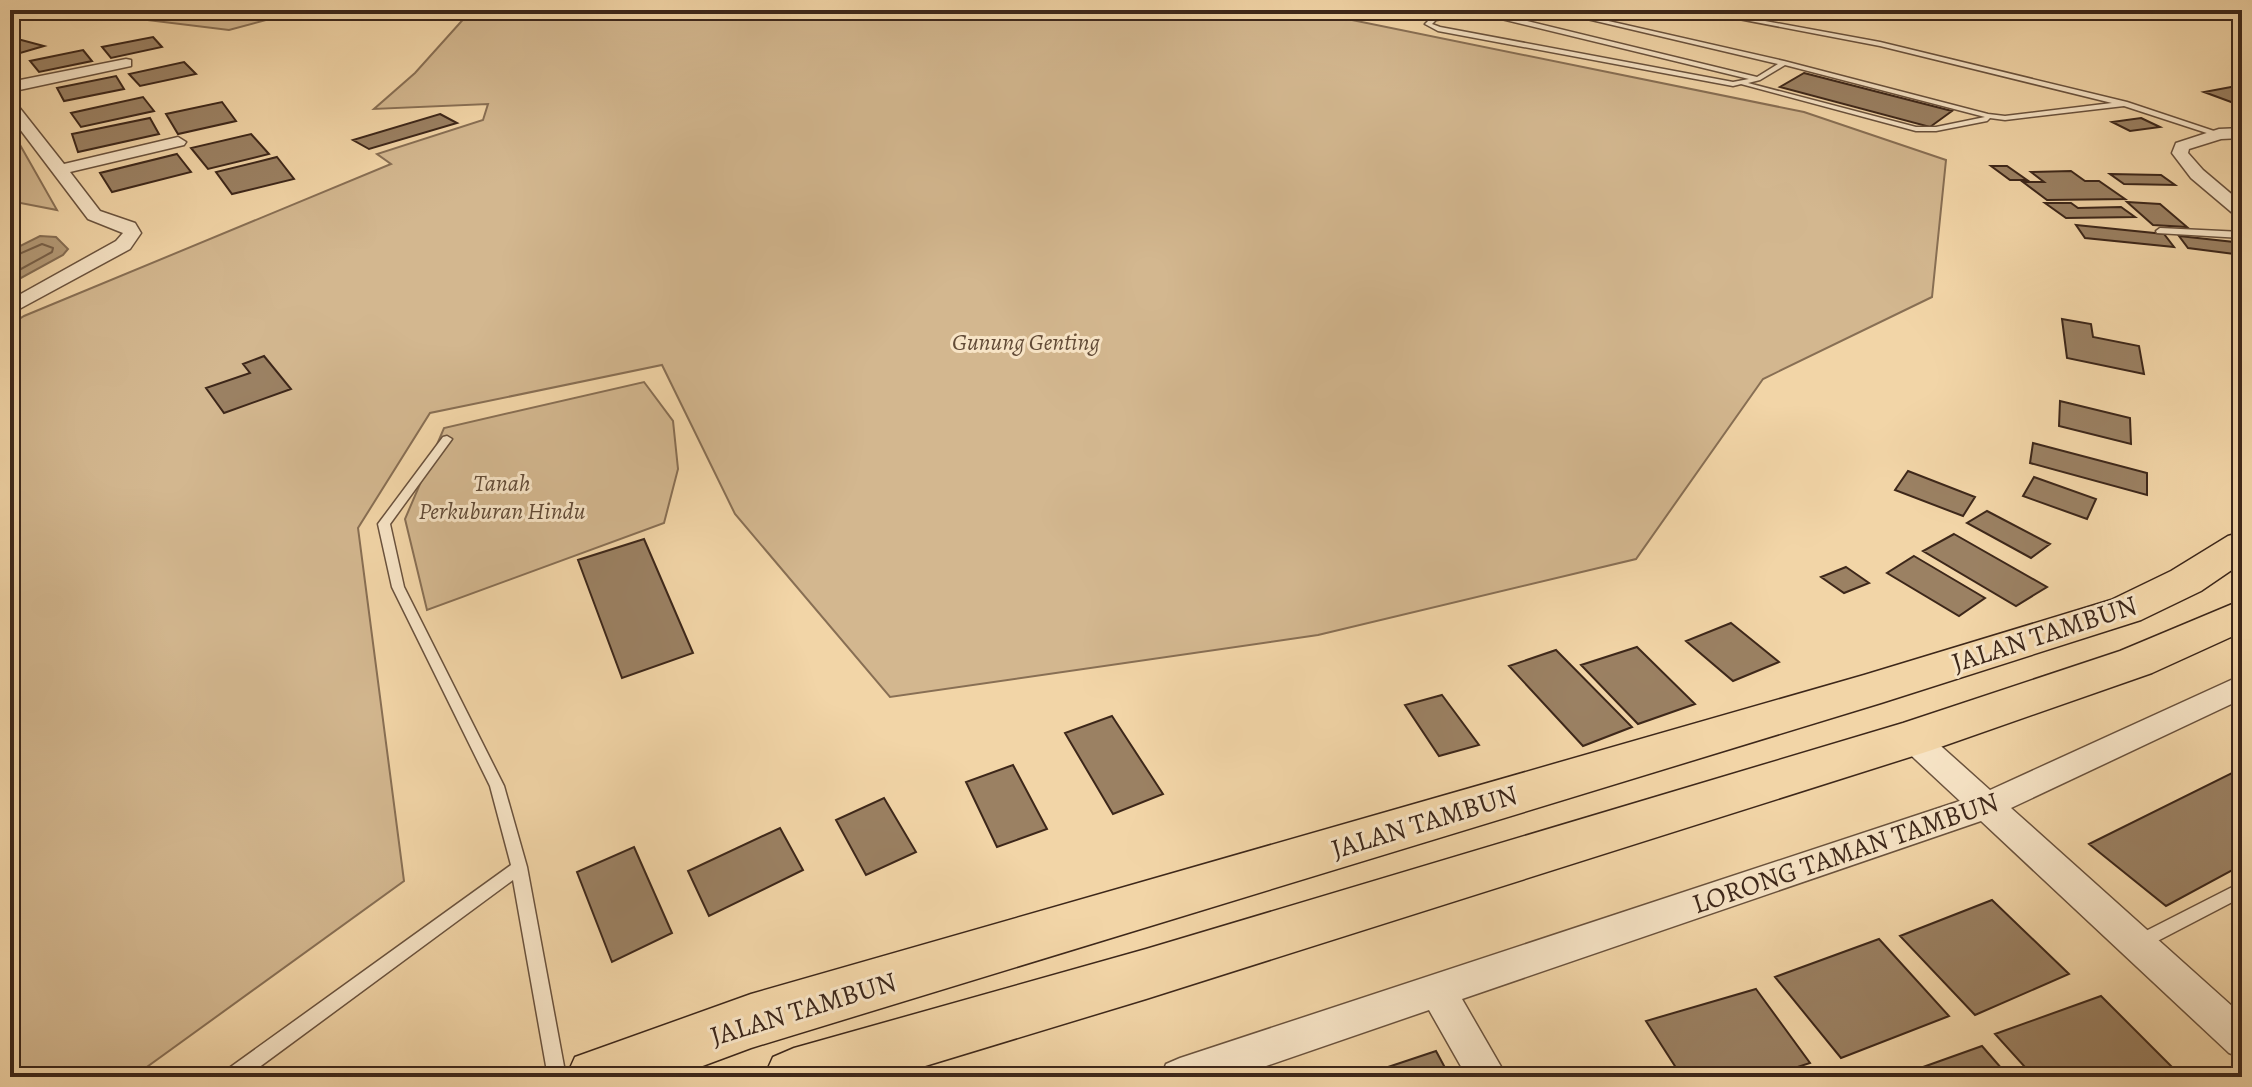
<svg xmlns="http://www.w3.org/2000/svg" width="2252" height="1087" font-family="Alegreya,serif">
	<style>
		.green { fill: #d3b78f; stroke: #886f54; stroke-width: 2 }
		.water { fill: #b49a77; stroke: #846c52; stroke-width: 2 }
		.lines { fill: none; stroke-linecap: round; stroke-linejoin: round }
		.shore { stroke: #786048; stroke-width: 2 }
		.building { fill: #9b8163; stroke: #3d271a; stroke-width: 2 }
		.service-casing { stroke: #6a523d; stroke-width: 3 }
		.minor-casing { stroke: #6a523d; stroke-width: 3 }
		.primary-casing { stroke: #3d271a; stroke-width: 3 }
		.service { fill: #f7e4c6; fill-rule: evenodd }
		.minor { fill: #f7e4c6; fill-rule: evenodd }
		.primary { fill: #f2d5a7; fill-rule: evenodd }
		.labels { text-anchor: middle; stroke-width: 6; stroke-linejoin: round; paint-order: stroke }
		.park-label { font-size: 24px; font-style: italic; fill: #624b37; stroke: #f7e4c6 }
		.near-street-label { font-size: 28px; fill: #3d271a; stroke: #f7e4c6 }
	</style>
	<rect width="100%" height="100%" fill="#f2d5a7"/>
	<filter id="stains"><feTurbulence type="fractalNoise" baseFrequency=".0025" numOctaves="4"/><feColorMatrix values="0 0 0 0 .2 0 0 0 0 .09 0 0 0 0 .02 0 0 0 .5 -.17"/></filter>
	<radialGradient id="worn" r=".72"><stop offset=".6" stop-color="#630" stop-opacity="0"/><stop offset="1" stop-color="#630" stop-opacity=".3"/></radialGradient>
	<path class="green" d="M10,10h293l-74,20 -106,-13 -113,3z
		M464,10h839l501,102 142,48 -14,137 -169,82 -127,180 -318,76 -428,62 -155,-183 -73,-149 -232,48 -72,115 46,353 -271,196h-123v-752l14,-9 367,-152 -14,-10 106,-34 5,-16 -114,5 41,-36 53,-59z
		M10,129h1l46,81 -47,-9z
		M644,382l29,39 5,48 -14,54 -237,87 -22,-91 39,-91z"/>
	<path class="water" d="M40,236l16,1 12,12 -5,6 -53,29v-33z"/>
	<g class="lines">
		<path class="shore" d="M10,258l32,-14 11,4 -1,4 -42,23"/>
	</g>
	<path class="building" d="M10,37l34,9 -34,10z
		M153,37l9,10 -51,11 -9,-11z
		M83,50l9,11 -53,11 -9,-11z
		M184,62l12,12 -56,12 -11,-12z
		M1804,73l148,38 -22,16 -150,-40z
		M116,76l8,13 -60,12 -7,-13z
		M2242,85v21l-38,-14z
		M143,97l11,14 -73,16 -10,-14z
		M222,102l14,19 -58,13 -12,-20z
		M440,114l17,9 -88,26 -16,-9z
		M150,118l9,16 -81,18 -6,-18z
		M2141,118l19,9 -30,4 -18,-9z
		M251,134l18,20 -61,15 -17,-21z
		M177,154l14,18 -79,20 -12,-19z
		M277,157l17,22 -62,15 -16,-22z
		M1991,166h16l20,14h-17z
		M2071,171l14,10h14l26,18 -78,1 -24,-18h21l-13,-10z
		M2110,174l51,1 14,10 -51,-1z
		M2127,202l33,2 27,23 -34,-2z
		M2045,203h26l7,5 43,-1 14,10 -69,1z
		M2076,225l88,9 10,13 -89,-9z
		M2179,236l55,6 8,13 -54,-7z
		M2062,319l29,5 2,13 46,9 5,28 -77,-16z
		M264,356l27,33 -67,24 -18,-25 44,-15 -7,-9z
		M2060,401l70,17 1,26 -72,-18z
		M2033,443l114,30v22l-117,-32z
		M1908,471l67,26 -12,19 -68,-26z
		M2034,477l62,22 -9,20 -64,-23z
		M1987,511l63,33 -19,14 -64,-35z
		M1954,534l93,53 -31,19 -93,-55z
		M644,539l49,114 -71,25 -44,-118z
		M1914,556l71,42 -26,18 -72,-43z
		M1846,567l23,16 -25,10 -23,-16z
		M1731,623l48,39 -46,19 -47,-40z
		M1637,647l58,57 -57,20 -57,-59z
		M1556,650l76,77 -49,19 -74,-80z
		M1442,695l37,50 -40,11 -34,-51z
		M1112,716l51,78 -50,20 -48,-81z
		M1013,765l34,64 -50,18 -31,-65z
		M2242,768v97l-76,41 -77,-62z
		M884,798l32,54 -50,23 -30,-55z
		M780,828l23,42 -94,46 -21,-45z
		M634,847l38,86 -60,29 -35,-90z
		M1992,900l77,74 -94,41 -75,-79z
		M1879,939l70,77 -108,42 -66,-81z
		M1756,989l54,74 -43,14h-85l-36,-56z
		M2101,996l81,81h-148l-39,-43z
		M1982,1046l27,31h-114z
		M1436,1051l14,26h-92z"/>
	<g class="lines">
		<g class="service-casing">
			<path id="service" d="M1480,10h17l-7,2 267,65 21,-13 -229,-54h11l224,51 204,53 17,2 107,-13 -232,-57 -188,-36h13l175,32 247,60 96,32 -7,2 -92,-30 -119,14 -15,-2 -3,3 -51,10h-20l-175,-47 -8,2 -295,-55 -13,-7 7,-7zM1482,13l3,2 264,64 -16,3 -293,-55 -8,-3 4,-4zM1785,65l200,52 -49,10h-20l-168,-44 12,-3z
				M2160,228l82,4v6l-85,-5 -1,-2z
				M447,436l5,3 -62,85 14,63 100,199 23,81 39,210h-18l-35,-197 -267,197h-24l3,-6 286,-206 -21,-79 -98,-199 -14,-63 65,-87z
				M2242,882v15l-96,50 -6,2 -6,-2 -2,-5 2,-5z"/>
		</g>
		<g class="minor-casing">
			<path id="minor" d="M126,59l5,1v6l-121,26v-10z
				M10,100l5,2 49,62 114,-27 8,5 -2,3 -114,27 30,39 35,12 6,10 -11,16 -120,65v-14l106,-59 7,-8 -35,-14 -78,-103z
				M2242,128v10l-21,1 -32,10 -1,4 15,17 39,33v14l-6,-1 -45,-38 -19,-25 4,-10 43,-14z
				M2242,675v24l-231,109 231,207v43l-13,-5 -248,-232 -519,178 45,78h-40l-38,-67 -195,67h-73l5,-13 14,-6 780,-257 -59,-55 -4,-8 4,-8 11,-4 11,4 67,60z"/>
		</g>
		<g class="primary-casing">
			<path id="primary" d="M2242,532v31l-41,28 -60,29 -260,83 -1130,345 -78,29h-107l9,-20 176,-63 1113,-319 247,-75 60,-29 57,-35z
				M2242,600v32l-90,41 -223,78 -783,248 -257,78h-125l9,-20 21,-9 352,-99 757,-226 217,-72z"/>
		</g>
		<use href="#service" class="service"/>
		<use href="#minor" class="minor"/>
		<use href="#primary" class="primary"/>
	</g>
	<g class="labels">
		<g class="park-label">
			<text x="1026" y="350">Gunung Genting</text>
			<text x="502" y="491">Tanah<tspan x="502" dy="28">Perkuburan Hindu</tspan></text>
		</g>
		<g class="near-street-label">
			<text transform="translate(2044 633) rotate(-18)" y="10">JALAN TAMBUN</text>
			<text transform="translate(1424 821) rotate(-17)" y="10">JALAN TAMBUN</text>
			<text transform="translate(1845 852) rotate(-19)" y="10">LORONG TAMAN TAMBUN</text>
			<text transform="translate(803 1008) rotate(-17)" y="10">JALAN TAMBUN</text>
		</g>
	</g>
	<rect width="2252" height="1087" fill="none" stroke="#f2d5a7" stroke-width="40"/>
	<rect x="12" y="12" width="2228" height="1063" fill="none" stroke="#3d271a" stroke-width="4"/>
	<rect x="20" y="20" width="2212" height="1047" fill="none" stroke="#3d271a" stroke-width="2"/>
	<rect width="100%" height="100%" filter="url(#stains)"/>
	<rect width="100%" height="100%" fill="url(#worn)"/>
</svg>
